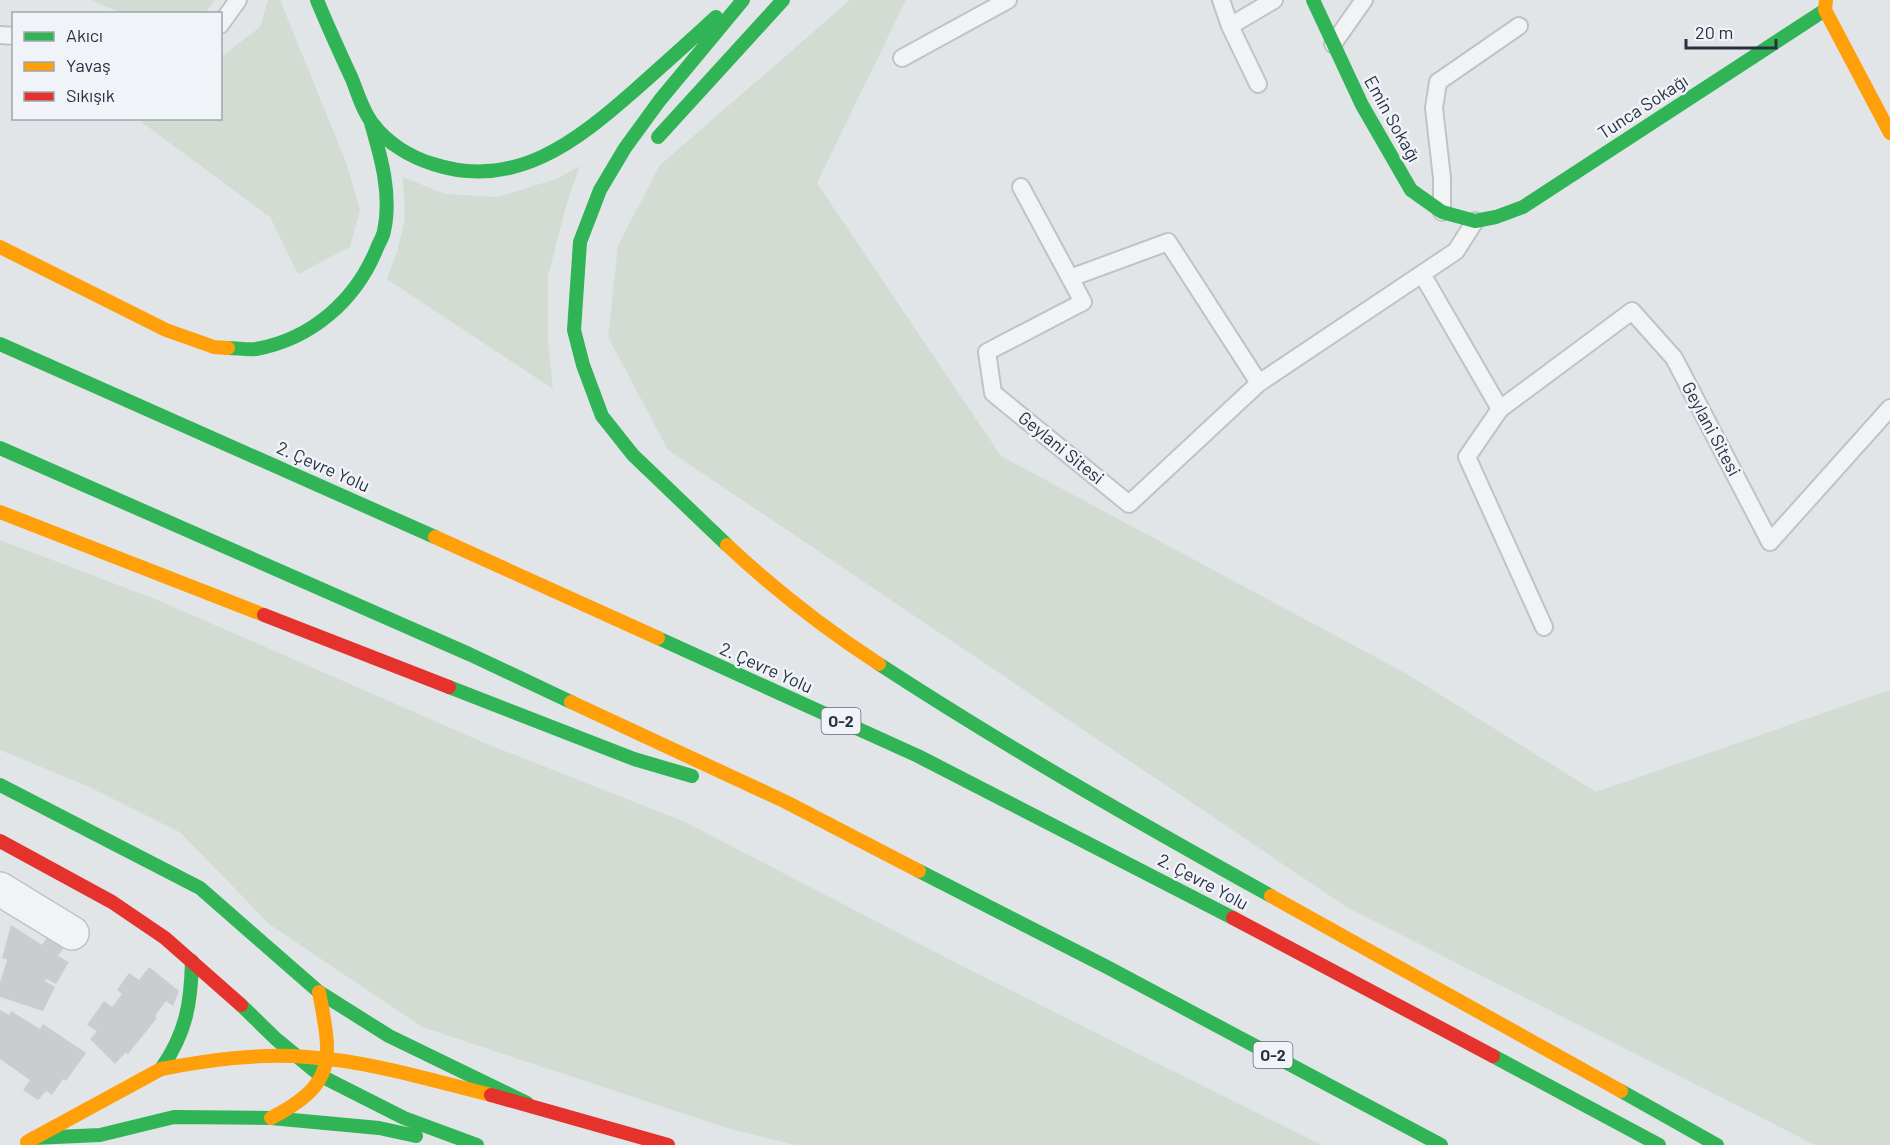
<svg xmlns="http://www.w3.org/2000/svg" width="1890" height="1145" font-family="Barlow,sans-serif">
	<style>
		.green { fill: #d3dcd3 }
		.building { fill: #cacdd0 }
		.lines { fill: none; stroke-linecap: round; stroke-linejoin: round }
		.lane-casing { stroke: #c0c3c6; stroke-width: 20 }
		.street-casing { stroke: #c0c3c6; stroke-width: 36 }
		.lane { stroke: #f2f3f4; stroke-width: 16 }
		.street { stroke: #f2f3f4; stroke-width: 33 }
		.fast { stroke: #30b455; stroke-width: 14 }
		.slow { stroke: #ff9f0a; stroke-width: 14 }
		.jam { stroke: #e5322d; stroke-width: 14 }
		.labels { text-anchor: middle; stroke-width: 5; stroke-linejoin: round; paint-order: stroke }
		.shield { fill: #f0f3f7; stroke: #646b78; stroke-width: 1.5 }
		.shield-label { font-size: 16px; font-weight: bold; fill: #283142 }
		.street-label { font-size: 18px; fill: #283142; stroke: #f0f3f7 }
	</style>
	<rect width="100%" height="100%" fill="#e2e5e8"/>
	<path class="green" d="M92,0h123l-10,13h-85z
		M268,0h12l66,162 14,48 -10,37 -52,27 -28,-57 -126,-93 -5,-5 81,-1 1,-63 4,-1 35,-27z
		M850,0h56l-89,183 184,273 406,218 189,118 294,-102v455h-75l-467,-237 -680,-458 -60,-113 10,-92 42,-80z
		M580,166l-13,37 -19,73v63l5,50 -166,-110 10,-27 8,-33 -2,-42 42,17 52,3 59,-18z
		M0,540l160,61 325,142 200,79 283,147 354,176h-527l-65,-16 -308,-102 -153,-103 -88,-91 -94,-47 -87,-36z"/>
	<path class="building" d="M11,925l31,20 7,-10 16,11 -7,10 11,6 -13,22 -10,-5 -1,2 10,6 -12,24 -43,-14v-15l7,-22 -5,-2z
		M149,967l30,24 -6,15 -7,-5 -11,15 2,2 -29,36 -2,-2 -11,12 -25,-25 7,-8 -10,-6 17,-24 8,6 10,-13 -5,-4 12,-17 10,7z
		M0,1010l9,5 2,-4 29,18 3,-5 43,29 -20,28 -3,-2 -11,16 -6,-4 -8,9 -15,-10 7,-10 -30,-21z"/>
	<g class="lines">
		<g class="lane-casing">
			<path id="lane" d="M1221,0l9,26 28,58
				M220,25l18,-25
				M1230,26l44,-26
				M0,35l14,1
				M1333,44l31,-44
				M902,58l106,-58
				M1021,187l62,115 -96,50 6,41 136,111 130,-121 197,-132 19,-30
				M1442,212v-34l-8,-70 4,-26 81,-56
				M1422,274l78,135
				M1070,278l98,-36 91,141
				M1544,627l-77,-170 33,-48 132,-98 42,47 96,184 120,-134"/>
		</g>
		<g class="street-casing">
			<path id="street" d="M0,889l72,44"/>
		</g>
		<use href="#lane" class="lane"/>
		<use href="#street" class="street"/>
		<path class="fast" d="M317,0c11,27 23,53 35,79 6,15 11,33 21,45 14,19 37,33 60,40 82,27 144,-23 202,-74 27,-24 54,-48 81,-73
			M1313,0l49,105 49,85 31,22 33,9 21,-4 27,-10 302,-197
			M658,137l125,-137
			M0,344l435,193
			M228,348c9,0 19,2 28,1 56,-10 100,-49 121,-101 2,-5 6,-11 7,-17 8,-36 -3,-74 -13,-108
			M0,448l469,206 102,48
			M727,545l-94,-90 -31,-39 -19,-51 -9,-35 6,-88 20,-52 25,-42 35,-48 83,-100
			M658,638l260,118 315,162
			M879,664c127,83 259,158 392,232
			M449,687l185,72 58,17
			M0,785l200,103 119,104 70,44 138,67
			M919,871l186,95 336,179
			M241,1005l35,34 45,37 83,42 73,27
			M1493,1056l166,89
			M161,1069c25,-36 30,-65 31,-108
			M1621,1091l96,54
			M34,1138l66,-3 74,-18 97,1 108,10 37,8"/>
		<path class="slow" d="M1826,0l-1,10 65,123
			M0,247l166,83 48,17 14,1
			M0,512l264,103
			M435,537l223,101
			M727,545c47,44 98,84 152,119
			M571,702l215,100 133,69
			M1271,896l350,195
			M161,1069c48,-9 97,-16 146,-12 62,4 123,23 184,38
			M271,1118c66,-34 61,-59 48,-126
			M27,1142l134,-73"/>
		<path class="jam" d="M264,615l185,72
			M0,841l112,61 53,36 76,67
			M1233,918l260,138
			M491,1095l177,50"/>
	</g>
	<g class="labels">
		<g class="shield">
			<rect x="821.5" y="708" width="39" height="26" rx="4.5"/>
			<rect x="1253.5" y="1042" width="39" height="26" rx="4.5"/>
		</g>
		<g class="shield-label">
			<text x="841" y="727">O-2</text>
			<text x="1273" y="1061">O-2</text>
		</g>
		<g class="street-label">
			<text transform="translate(1643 107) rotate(-33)" y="6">Tunca Sokağı</text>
			<text transform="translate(1392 119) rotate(61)" y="6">Emin Sokağı</text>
			<text transform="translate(1711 429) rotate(62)" y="6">Geylani Sitesi</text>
			<text transform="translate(1061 448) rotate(39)" y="6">Geylani Sitesi</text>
			<text transform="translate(323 467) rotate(24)" y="6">2. Çevre Yolu</text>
			<text transform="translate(766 668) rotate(24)" y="6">2. Çevre Yolu</text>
			<text transform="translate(1203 882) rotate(28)" y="6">2. Çevre Yolu</text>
		</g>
	</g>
	<rect x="12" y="12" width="210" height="108" fill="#f0f3f7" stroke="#a0a5af" stroke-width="1.5"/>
	<rect x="24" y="32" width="30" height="9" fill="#30b455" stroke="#a0a5af" stroke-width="1.5"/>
	<text x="66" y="42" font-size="18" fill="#283142">Akıcı</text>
	<rect x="24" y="62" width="30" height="9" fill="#ff9f0a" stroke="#a0a5af" stroke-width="1.5"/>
	<text x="66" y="72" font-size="18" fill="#283142">Yavaş</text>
	<rect x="24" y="92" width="30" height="9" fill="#e5322d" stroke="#a0a5af" stroke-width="1.5"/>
	<text x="66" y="102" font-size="18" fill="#283142">Sıkışık</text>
	<path d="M1686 39v9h90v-9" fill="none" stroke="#283142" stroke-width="3"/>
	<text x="1695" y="39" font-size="18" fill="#283142" stroke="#f0f3f7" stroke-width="4.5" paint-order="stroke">20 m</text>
</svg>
